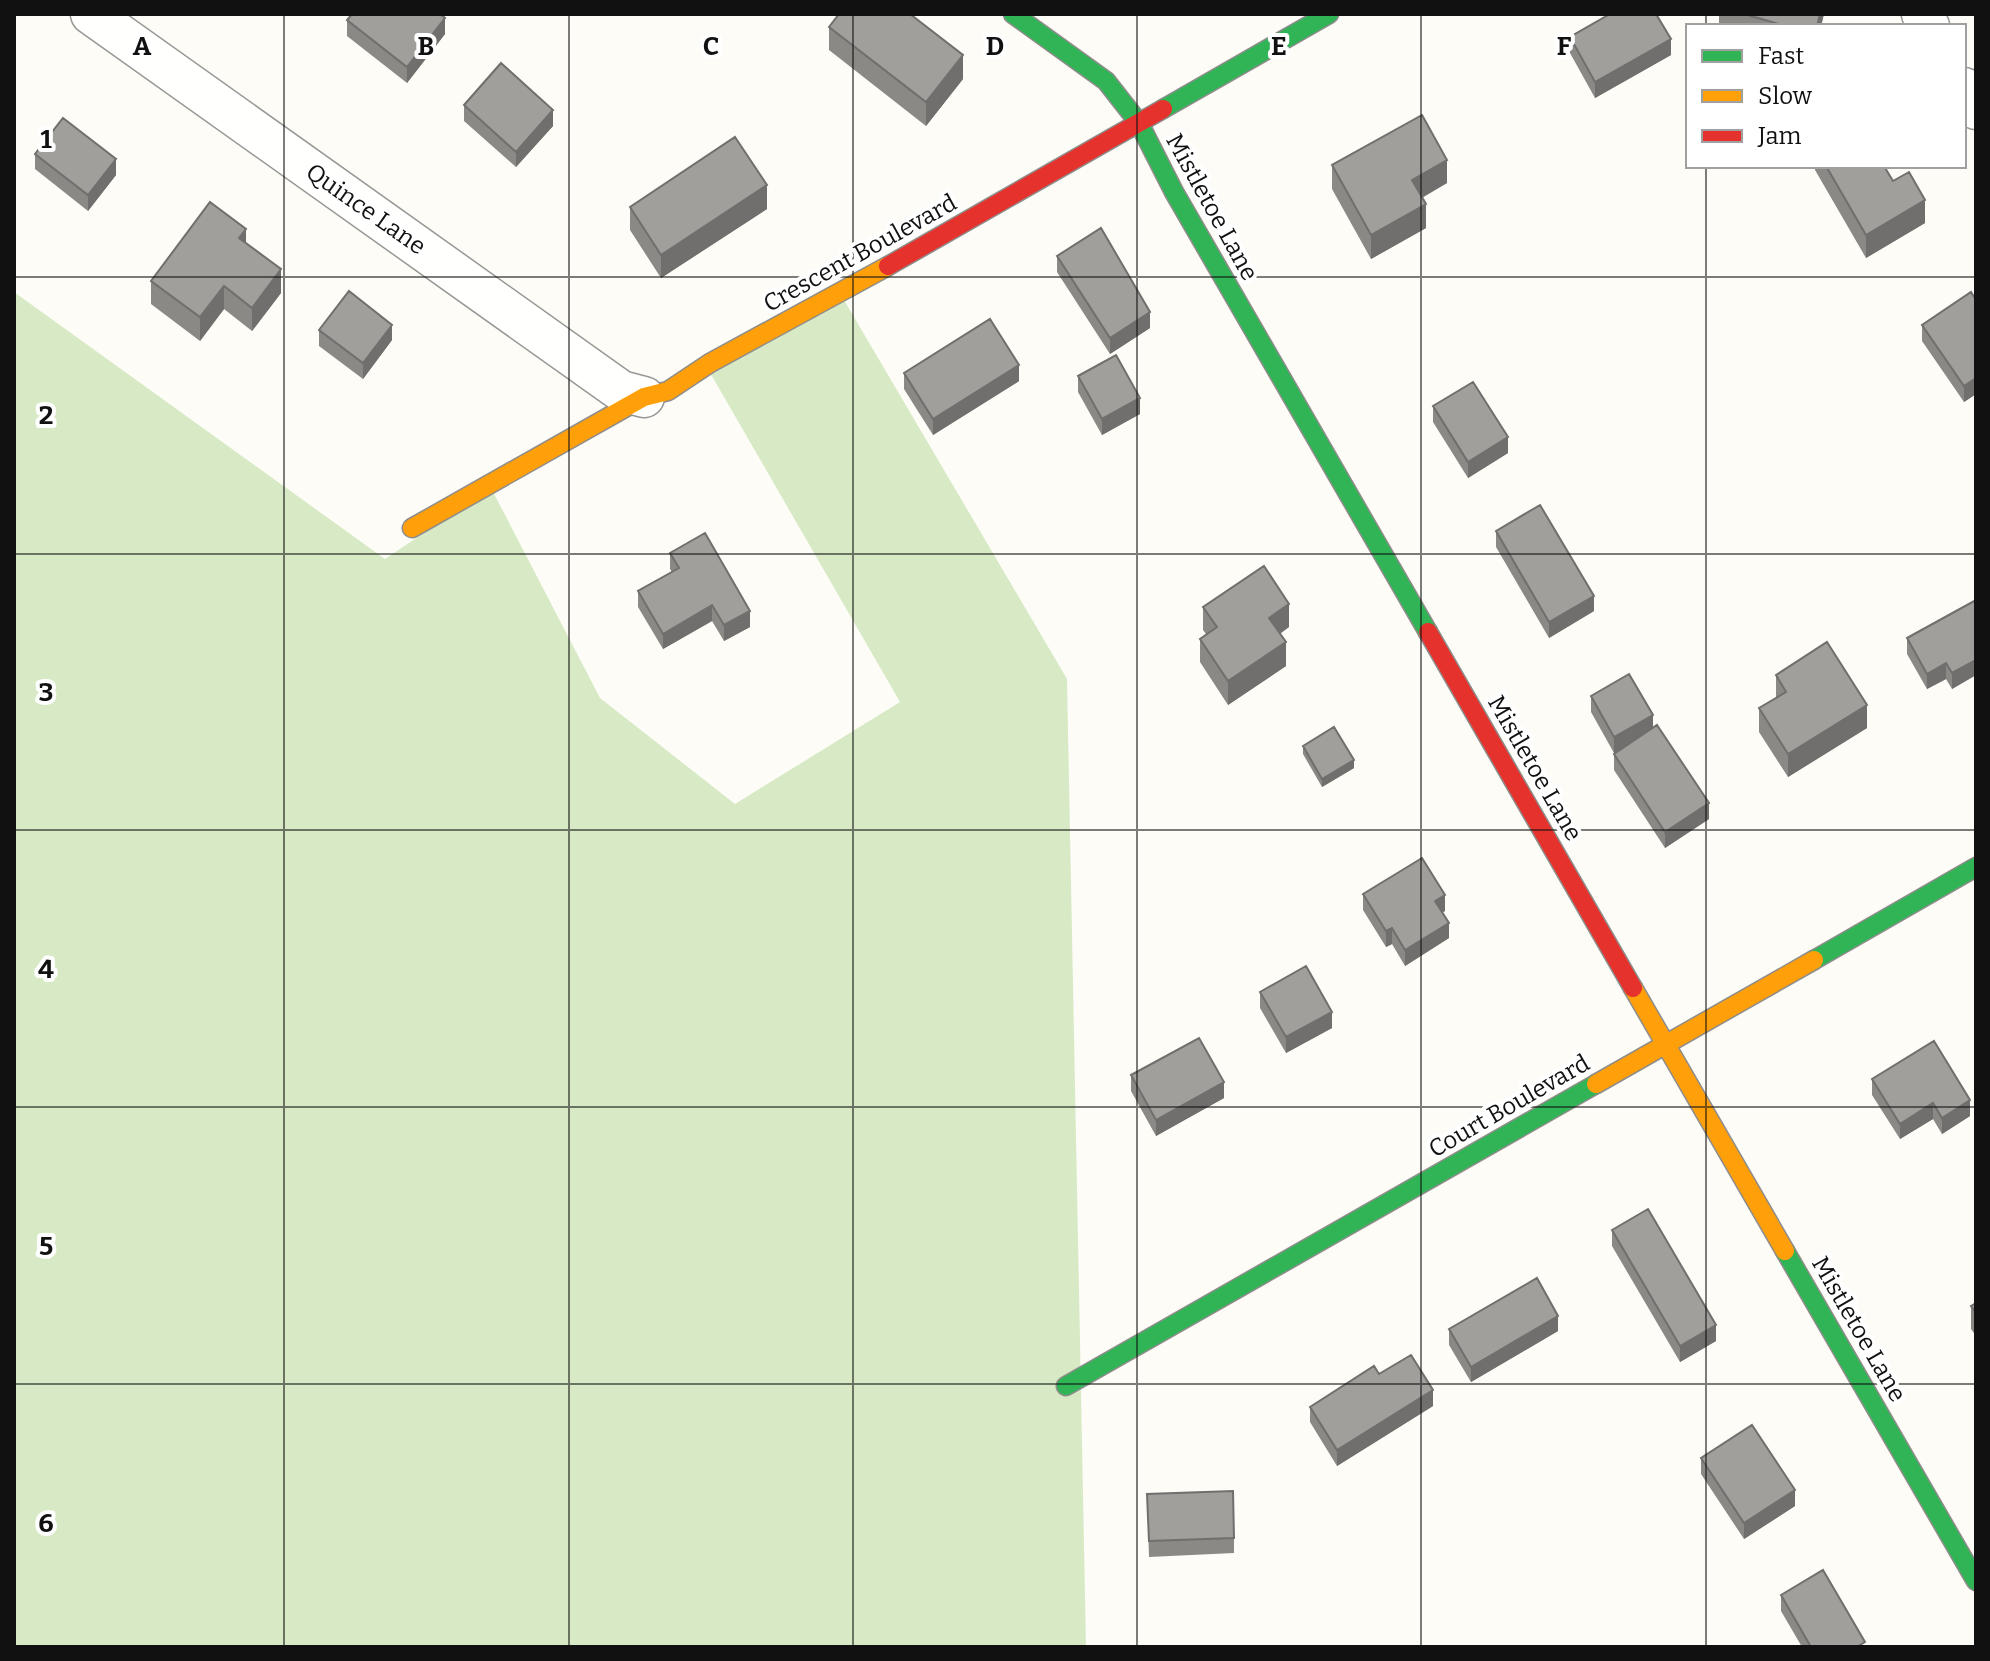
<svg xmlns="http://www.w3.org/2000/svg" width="1990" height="1661" font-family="Bitter,serif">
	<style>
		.forest { fill: #d8eac5 }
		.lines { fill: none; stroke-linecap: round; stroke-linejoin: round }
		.street-casing { stroke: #979795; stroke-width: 43 }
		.fast-casing { stroke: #8e8d8b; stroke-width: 21 }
		.slow-casing { stroke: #8e8d8b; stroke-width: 21 }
		.jam-casing { stroke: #8e8d8b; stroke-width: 21 }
		.street { stroke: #fffffe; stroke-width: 40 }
		.fast { stroke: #30b455; stroke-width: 18 }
		.slow { stroke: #ff9f0a; stroke-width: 18 }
		.jam { stroke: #e5322d; stroke-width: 18 }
		.wall { fill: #8a8986 }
		.shaded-wall { fill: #716f6d }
		.building { fill: #a19f9c; stroke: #716f6d; stroke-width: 2 }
		.grid { fill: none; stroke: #111; stroke-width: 2; stroke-opacity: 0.55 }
		.labels { text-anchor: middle; stroke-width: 8; stroke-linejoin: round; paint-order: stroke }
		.street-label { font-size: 24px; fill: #111; stroke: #fff }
		.grid-label { font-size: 26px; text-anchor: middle; font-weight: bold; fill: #111; stroke: #fff; stroke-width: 8; stroke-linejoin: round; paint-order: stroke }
	</style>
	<rect width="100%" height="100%" fill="#fdfcf7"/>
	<path class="forest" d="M14,292l371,267 106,-71 109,210 135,106 165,-102 -191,-331 132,-76 226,384 19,968h-1072z"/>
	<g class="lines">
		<g class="street-casing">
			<path id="street" d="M91,14l530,377 23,6
				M1922,14l7,12
				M1964,88l12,21"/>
		</g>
		<g class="fast-casing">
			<path id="fast" d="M1013,14l93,67 33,42 35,69 254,440
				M1163,109l166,-95
				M1814,960l162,-93
				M1785,1251l191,330
				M1066,1386l530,-302"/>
		</g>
		<g class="slow-casing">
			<path id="slow" d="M412,528l232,-131 24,-6 42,-28 178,-97
				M1633,988l152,263
				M1596,1084l218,-124"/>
		</g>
		<g class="jam-casing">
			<path id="jam" d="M888,266l275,-157
				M1428,632l205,356"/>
		</g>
		<use href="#street" class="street"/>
		<use href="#fast" class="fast"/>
		<use href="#slow" class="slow"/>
		<use href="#jam" class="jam"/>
	</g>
	<path class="wall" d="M1719,14h105l-3,12h-90l-12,-3z
		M347,20l98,14 -38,49 -60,-47z
		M829,27l134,52 -37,47 -97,-76z
		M1570,37l101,18 -76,43 -25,-45z
		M464,105l89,21 -37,41 -52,-46z
		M35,154l81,21 -28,36 -53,-42z
		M1332,165l115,18 -25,15 4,30 -55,31 -39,-70z
		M1815,166h69l9,15 32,42 -59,35 -51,-88z
		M630,207l137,2 -106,69 -31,-48z
		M246,243l35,50 -29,38 -28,-22 -24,32 -49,-37v-23z
		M1057,256l93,72 -40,26 -53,-82z
		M1976,300v94l-12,8 -42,-61v-16z
		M319,330l73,10 -29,39 -44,-33z
		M904,373l115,8 -86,54 -29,-46z
		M1078,376l62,38 -38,21 -24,-43z
		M1433,406l75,47 -40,25 -35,-56z
		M1496,531l98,80 -45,27 -53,-91z
		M670,553l80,74 -26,14 -12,-20 -49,28 -25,-42v-16l34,-19 -2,-3z
		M1976,600v75l-24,14 -6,-10 -19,10 -20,-35v-16z
		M1203,607l86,20 -9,7 6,32 -58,39 -28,-43v-23l6,-5 -3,-4z
		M1776,675l91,53 -79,49 -29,-45v-24l17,-10z
		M1591,696l62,32 56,91 -44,29 -51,-78v-17l-23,-41z
		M1303,746l51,22 -32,19 -19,-33z
		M1363,894l82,17 -3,1 7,26 -44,28 -13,-22 -6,3 -23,-37z
		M1260,992l72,36 -46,25 -26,-45z
		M1131,1075l93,23 -68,38 -25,-45z
		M1872,1079l98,37 -28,18 -9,-15 -33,20 -28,-44z
		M1612,1230l104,111 -36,21 -68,-116z
		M1976,1303v33l-5,-7v-23z
		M1449,1329l109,2 -87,51 -22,-37z
		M1379,1374l54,32 -96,60 -27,-44v-15z
		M1701,1458l94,48 -51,33 -43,-65z
		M1147,1494l87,44v15l-85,4z
		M1781,1595l84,52h-63l-21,-36z"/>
	<path class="shaded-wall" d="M1820,14h4l-3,12h-4z
		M445,18v16l-38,49v-16z
		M1671,39v16l-76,43v-16z
		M963,55v24l-37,47v-24z
		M553,110v16l-37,41v-15z
		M116,159v16l-28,36v-16z
		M1447,160v23l-35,20v-23z
		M767,185v24l-106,69v-23z
		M1925,200v23l-59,35v-23z
		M1426,204v24l-55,31v-24z
		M246,229v23l-7,-14z
		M281,269v24l-29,38v-23z
		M224,286v23l-24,32v-24z
		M1150,312v16l-40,26v-16z
		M392,325v15l-29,39v-16z
		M1019,365v16l-86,54v-16z
		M1976,378v16l-12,8v-16z
		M1140,398v16l-38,21v-16z
		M1508,437v16l-40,25v-16z
		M1594,596v15l-45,27v-16z
		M1289,604v23l-20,14v-23z
		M712,605v16l-49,28v-15z
		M750,611v16l-26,14v-16z
		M1286,642v24l-58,39v-24z
		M1976,660v15l-24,14v-16z
		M1946,663v16l-19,10v-15z
		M1867,705v23l-79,49v-23z
		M1653,715v16l-39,22v-16z
		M1354,760v8l-32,19v-8z
		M1709,803v16l-44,29v-16z
		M1445,895v16l-10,6v-16z
		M1449,923v15l-44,28v-16z
		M1392,928v16l-6,3v-16z
		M1332,1012v16l-46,25v-16z
		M1224,1082v16l-68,38v-16z
		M1970,1100v16l-28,18v-16z
		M1933,1103v16l-33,20v-15z
		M1558,1316v15l-87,51v-15z
		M1716,1325v16l-36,21v-16z
		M1433,1390v16l-96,60v-16z
		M1795,1490v16l-51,33v-16z"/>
	<path class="building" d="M352,14h88l5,4 -38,49 -60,-47z
		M839,14h71l53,41 -37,47 -97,-75z
		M1610,14h46l15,25 -76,43 -25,-45z
		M1744,14h76l-3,12h-31z
		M501,63l52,47 -37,42 -52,-47z
		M1422,115l25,45 -35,20 14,24 -55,31 -39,-70z
		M63,118l53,41 -28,36 -53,-41z
		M735,137l32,48 -106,70 -31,-48z
		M1826,166h58l9,15 16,-9 16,28 -59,35z
		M210,202l36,27 -7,9 42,31 -29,39 -28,-22 -24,31 -49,-36z
		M1101,228l49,84 -40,26 -53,-82z
		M349,291l43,34 -29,38 -44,-33z
		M1971,292l5,8v78l-12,8 -42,-61z
		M990,319l29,46 -86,54 -29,-46z
		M1116,355l24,43 -38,21 -24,-43z
		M1473,382l35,55 -40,25 -35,-56z
		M1540,505l54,91 -45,26 -53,-91z
		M705,533l45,78 -26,14 -12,-20 -49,29 -25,-43 41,-23 -9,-15z
		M1264,566l25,38 -20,14 17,24 -58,39 -28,-42 17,-12 -14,-20z
		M1976,600v60l-24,13 -6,-10 -19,11 -20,-36z
		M1827,642l40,63 -79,49 -29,-46 27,-16 -10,-17z
		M1629,674l24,41 -39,22 -23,-41z
		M1657,725l52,78 -44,29 -51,-78z
		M1334,727l20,33 -32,19 -19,-33z
		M1422,858l23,37 -10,6 14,22 -44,27 -13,-22 -6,3 -23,-37z
		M1306,966l26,46 -46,25 -26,-45z
		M1199,1038l25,44 -68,38 -25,-45z
		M1934,1041l36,59 -28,18 -9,-15 -33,21 -28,-45z
		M1648,1209l68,116 -36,21 -68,-116z
		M1537,1278l21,38 -87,51 -22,-38z
		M1976,1303v10l-5,-7z
		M1411,1355l22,35 -96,60 -27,-43 64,-41 5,8z
		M1752,1425l43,65 -51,33 -43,-65z
		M1233,1491l1,47 -85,3 -2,-47z
		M1823,1570l42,72 -8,5h-46l-30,-52z"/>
	<path class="grid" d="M284,14v1633M569,14v1633M853,14v1633M1137,14v1633M1421,14v1633M1706,14v12M1706,166v1481M14,277h1962M14,554h1962M14,830h1962M14,1107h1962M14,1384h1962"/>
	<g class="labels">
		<g class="street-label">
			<text transform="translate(1212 207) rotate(61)" y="8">Mistletoe Lane</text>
			<text transform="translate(366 209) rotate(35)" y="8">Quince Lane</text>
			<text transform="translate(860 253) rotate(-29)" y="8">Crescent Boulevard</text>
			<text transform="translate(1535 768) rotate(60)" y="8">Mistletoe Lane</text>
			<text transform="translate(1509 1106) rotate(-30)" y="8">Court Boulevard</text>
			<text transform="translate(1859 1329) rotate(60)" y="8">Mistletoe Lane</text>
		</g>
	</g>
	<g class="grid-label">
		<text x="142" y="55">A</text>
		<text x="426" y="55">B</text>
		<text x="711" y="55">C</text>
		<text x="995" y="55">D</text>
		<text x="1279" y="55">E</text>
		<text x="1564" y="55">F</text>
		<text x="46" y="148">1</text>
		<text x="46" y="424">2</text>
		<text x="46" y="701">3</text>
		<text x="46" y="978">4</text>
		<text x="46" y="1255">5</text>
		<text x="46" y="1532">6</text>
	</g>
	<rect width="1990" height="1661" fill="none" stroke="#111111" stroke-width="32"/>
	<rect x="1686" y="24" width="280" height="144" fill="#ffffff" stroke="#a0a0a0" stroke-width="2"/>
	<rect x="1702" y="50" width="40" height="12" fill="#30b455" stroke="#a0a0a0" stroke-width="2"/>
	<text x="1758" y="64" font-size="24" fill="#111111">Fast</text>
	<rect x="1702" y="90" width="40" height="12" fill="#ff9f0a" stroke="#a0a0a0" stroke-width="2"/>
	<text x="1758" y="104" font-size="24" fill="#111111">Slow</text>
	<rect x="1702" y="130" width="40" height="12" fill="#e5322d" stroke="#a0a0a0" stroke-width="2"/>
	<text x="1758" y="144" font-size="24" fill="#111111">Jam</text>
</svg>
